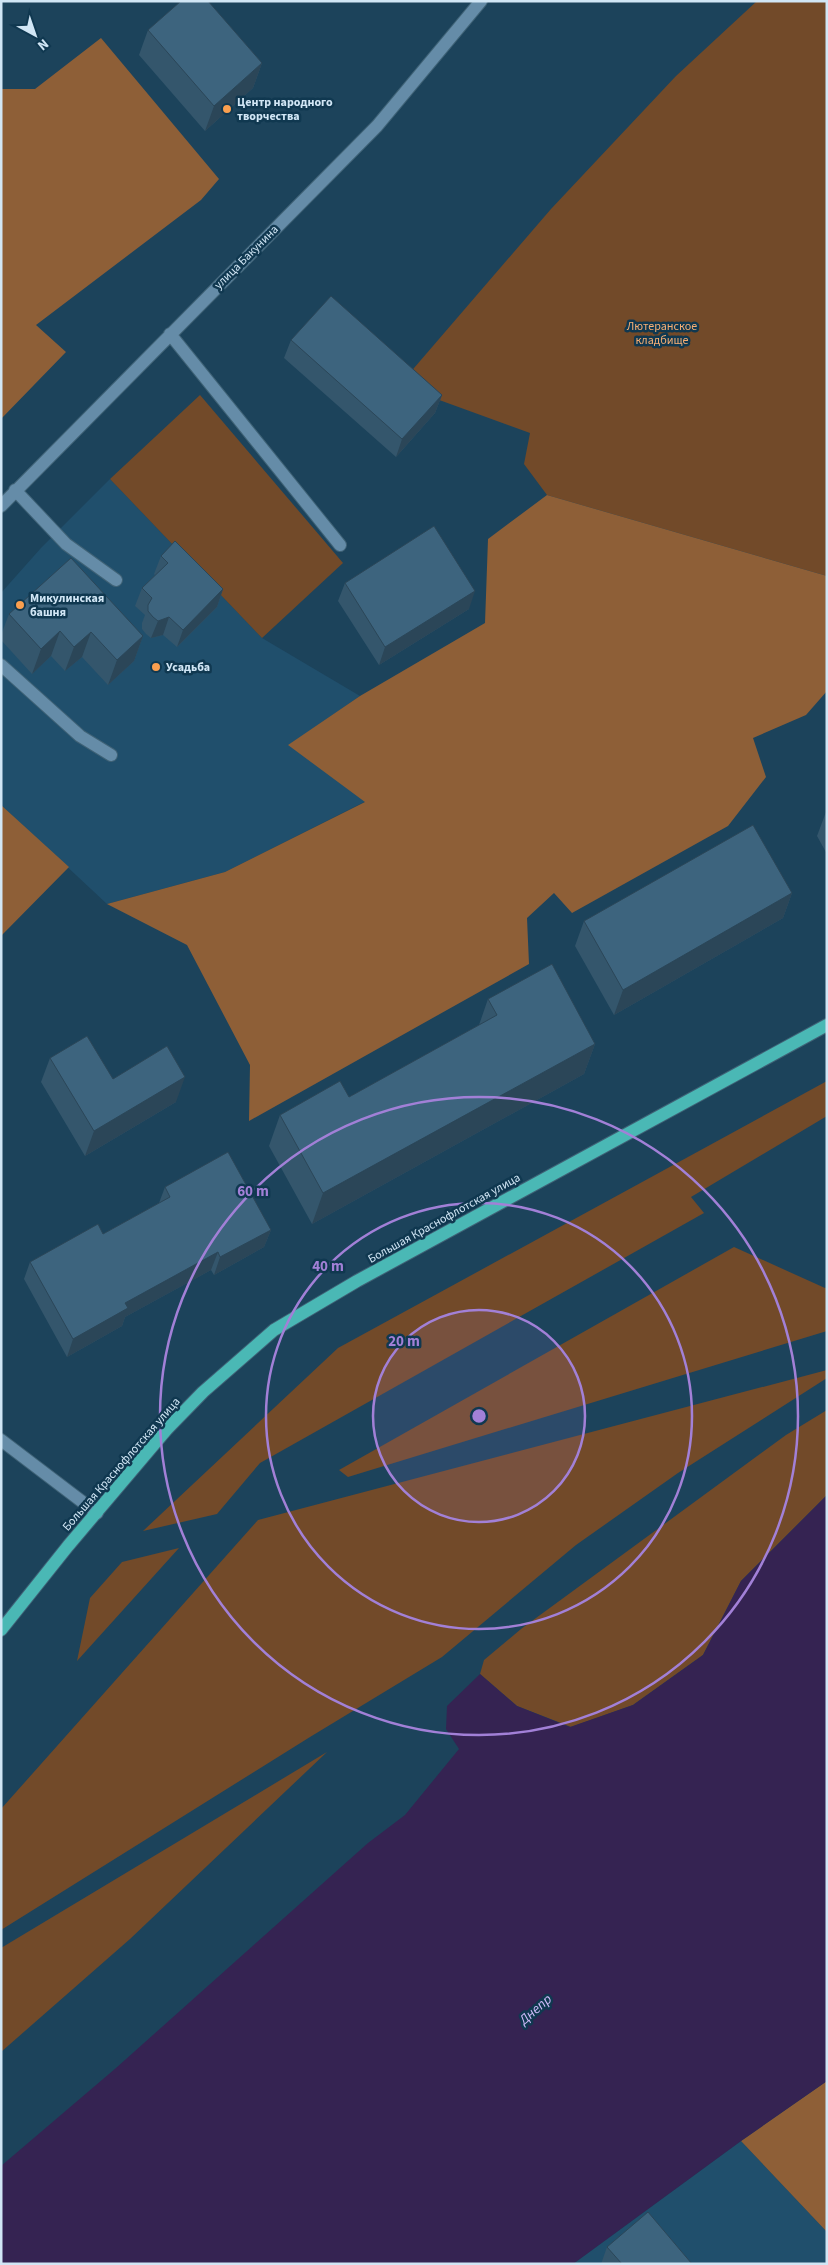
<svg xmlns="http://www.w3.org/2000/svg" width="828" height="2265" font-family="'Source Sans 3',sans-serif">
	<style>
		.built { fill: #204f6c }
		.green { fill: #724a29 }
		.forest { fill: #8e5f37 }
		.water { fill: #352352 }
		.lines { fill: none; stroke-linecap: round; stroke-linejoin: round }
		.minor-casing { stroke: #3f6276; stroke-width: 14 }
		.major-casing { stroke: #3f6276; stroke-width: 14 }
		.minor { stroke: #658ca8; stroke-width: 12 }
		.major { stroke: #4ab8b5; stroke-width: 12 }
		.wall { fill: #34566c }
		.shaded-wall { fill: #2b4658 }
		.building { fill: #3d647e; stroke: #2b4658 }
		.ring { fill: none; stroke: #a280d7; stroke-width: 2.5 }
		.poi-dot { fill: #fa9f4f; stroke: #103850; stroke-width: 2 }
		.labels { text-anchor: middle; stroke-width: 5; stroke-linejoin: round; paint-order: stroke }
		.poi-label { font-size: 12px; font-weight: bold; fill: #d1e6f5; stroke: #103850; text-anchor: start }
		.street-label { font-size: 12px; fill: #d1e6f5; stroke: #103850 }
		.park-label { font-size: 12px; fill: #f6af74; stroke: #103850 }
		.water-label { font-size: 14px; font-style: italic; fill: #d0bbfa; stroke: #103850 }
		.centre { fill: #a280d7; stroke: #103850; stroke-width: 2.5 }
		.ring-label { font-size: 15px; text-anchor: middle; font-weight: bold; fill: #a280d7; stroke: #103850; stroke-width: 5; stroke-linejoin: round; paint-order: stroke }
	</style>
	<rect width="100%" height="100%" fill="#1c435b"/>
	<path class="built" d="M110,479l152,159 98,58 -71,49 77,56 -141,71 -118,32 -106,-99v-212l40,-45z
		M741,2141l86,91v32h-254z"/>
	<path class="green" d="M757,1h70v575l-280,-81 -23,-31 6,-31 -99,-36 -23,-22 143,-166 125,-133z
		M200,395l143,168 -81,75 -152,-159z
		M827,1081v35l-136,81 13,16 -444,250 -43,51 -74,17 195,-183z
		M734,1247l91,41 2,-1v44l-479,146 -9,-7z
		M827,1370v8l-149,95 -102,72 -134,112 -132,80 -309,193v-121l257,-289z
		M827,1410v85l-86,86 -38,74 -70,50 -62,22 -54,-21 -37,-32 4,-14 37,-31 265,-194z
		M179,1548l-102,113 13,-63 32,-36z
		M327,1752l-197,187 -129,113v-104z"/>
	<path class="forest" d="M101,38l118,141 -18,21 -165,125 30,27 -65,67v-330h34z
		M547,495l280,81v115l-21,24 -53,23 13,39 -38,49 -156,87 -18,-20 -27,25 2,46 -280,157 1,-56 -63,-120 -80,-41 118,-32 140,-70 -77,-57 72,-49 125,-73 3,-84z
		M1,805l68,62 -68,69z
		M827,2081v151l-86,-91z"/>
	<path class="water" d="M827,1495v586l-86,60 -168,123h-572v-98l115,-98 252,-225 37,-28 54,-66 -13,-20 1,-23 33,-32 37,32 53,21 63,-22 70,-50 38,-74z"/>
	<g class="lines">
		<g class="minor-casing">
			<path id="minor" d="M170,334l170,211
				M15,490l51,54 50,36
				M1,506l376,-380 104,-125
				M1,665l79,71 31,19
				M1,1440l96,73"/>
		</g>
		<g class="major-casing">
			<path id="major" d="M1,1630l67,-84 99,-117 36,-37 71,-62 83,-49 470,-256"/>
		</g>
		<use href="#minor" class="minor"/>
		<use href="#major" class="major"/>
	</g>
	<path class="wall" d="M148,30l114,33 -9,25 -48,43 -66,-76z
		M291,340l151,55 -7,18 -39,44 -112,-99z
		M161,556l62,33 -6,18 -40,40 -14,-12 -12,3 -5,-4 -4,-5v-6l3,-8 -10,-9 7,-18 13,-13 -1,-1z
		M345,583l124,26 -90,56 -41,-64z
		M9,614l134,22 -9,25 -26,24 -26,-28 -17,14 -14,-15 -19,18 -31,-34v-5z
		M827,811v43l-10,-18 9,-24z
		M792,893l-9,25 -169,97 -39,-69 9,-25z
		M488,999l107,45 -11,30 -272,150 -43,-78 11,-31 69,-18 130,-72z
		M50,1058l63,21 63,23 -91,54 -44,-74z
		M165,1187l106,43 -7,17 -50,28 -3,-5 -86,47 -3,9 -55,31 -43,-78 6,-17 73,-28 56,-31z
		M607,2247l85,17h-91z"/>
	<path class="shaded-wall" d="M262,63l-9,25 -48,43 9,-25z
		M442,395l-7,18 -39,44 6,-18z
		M223,589l-6,18 -40,40 6,-17z
		M475,591l-6,18 -90,56 6,-18z
		M169,617l-6,18 -12,3 7,-17z
		M60,631l-9,25 -19,18 9,-25z
		M91,632l-9,25 -17,14 9,-24z
		M143,636l-9,25 -26,24 9,-25z
		M792,893l-9,25 -169,97 9,-25z
		M595,1044l-11,30 -272,150 11,-31z
		M185,1077l-9,25 -91,54 9,-25z
		M271,1230l-7,17 -50,28 6,-18z
		M218,1252l-7,18 -86,47 -3,9 -55,31 6,-18 52,-36z"/>
	<path class="building" d="M181,1h27l54,62 -48,43 -66,-76z
		M331,296l111,99 -40,44 -111,-99z
		M434,526l41,65 -90,56 -40,-64z
		M175,541l48,48 -40,41 -14,-13 -11,4 -5,-4 -5,-6v-6l4,-7 -10,-10 26,-25 -7,-7z
		M71,558l72,78 -26,24 -26,-28 -17,15 -14,-16 -19,18 -32,-35z
		M753,825l39,68 -169,97 -39,-69z
		M552,964l43,80 -272,149 -43,-78 60,-34 9,16 148,-82 -9,-16z
		M87,1036l26,43 54,-33 18,31 -91,54 -44,-73z
		M228,1152l43,78 -51,27 -2,-5 -93,51 3,5 -55,31 -43,-77 68,-38 5,10 67,-37 -5,-10z
		M648,2212l44,52h-70l-15,-17z"/>
	<circle cx="479" cy="1416" r="106" fill="#a280d7" fill-opacity=".12"/>
	<g class="ring">
		<circle cx="479" cy="1416" r="106"/>
		<circle cx="479" cy="1416" r="213"/>
		<circle cx="479" cy="1416" r="319"/>
	</g>
	<g class="poi-dot">
		<circle cx="227" cy="109" r="5"/>
		<circle cx="20" cy="605" r="5"/>
		<circle cx="156" cy="667" r="5"/>
	</g>
	<g class="labels">
		<g class="poi-label">
			<text x="237" y="106">Центр народного<tspan x="237" dy="14">творчества</tspan></text>
			<text x="30" y="602">Микулинская<tspan x="30" dy="14">башня</tspan></text>
			<text x="166" y="671">Усадьба</text>
		</g>
		<g class="street-label">
			<text transform="translate(246 257) rotate(-45)" y="4">улица Бакунина</text>
			<text transform="translate(444 1218) rotate(-29)" y="4">Большая Краснофлотская улица</text>
			<text transform="translate(121 1464) rotate(-49)" y="4">Большая Краснофлотская улица</text>
		</g>
		<g class="park-label">
			<text x="662" y="330">Лютеранское<tspan x="662" dy="14">кладбище</tspan></text>
		</g>
		<g class="water-label">
			<text transform="translate(535 2009) rotate(-41)" y="5">Днепр</text>
		</g>
	</g>
	<circle cx="479" cy="1416" r="8" class="centre"/>
	<g class="ring-label">
		<text x="253" y="1196">60 m</text>
		<text x="328" y="1271">40 m</text>
		<text x="404" y="1346">20 m</text>
	</g>
	<rect width="828" height="2265" fill="none" stroke="#d1e6f5" stroke-width="5"/>
	<g transform="translate(35 35) rotate(140)" stroke="#103850" stroke-width="4" paint-order="stroke">
	<path d="M0-4L9 19L0 12L-9 19Z" fill="#d1e6f5"/>
	<text y="-8" font-size="14" font-weight="bold" text-anchor="middle" fill="#d1e6f5">N</text>
	</g>
</svg>
